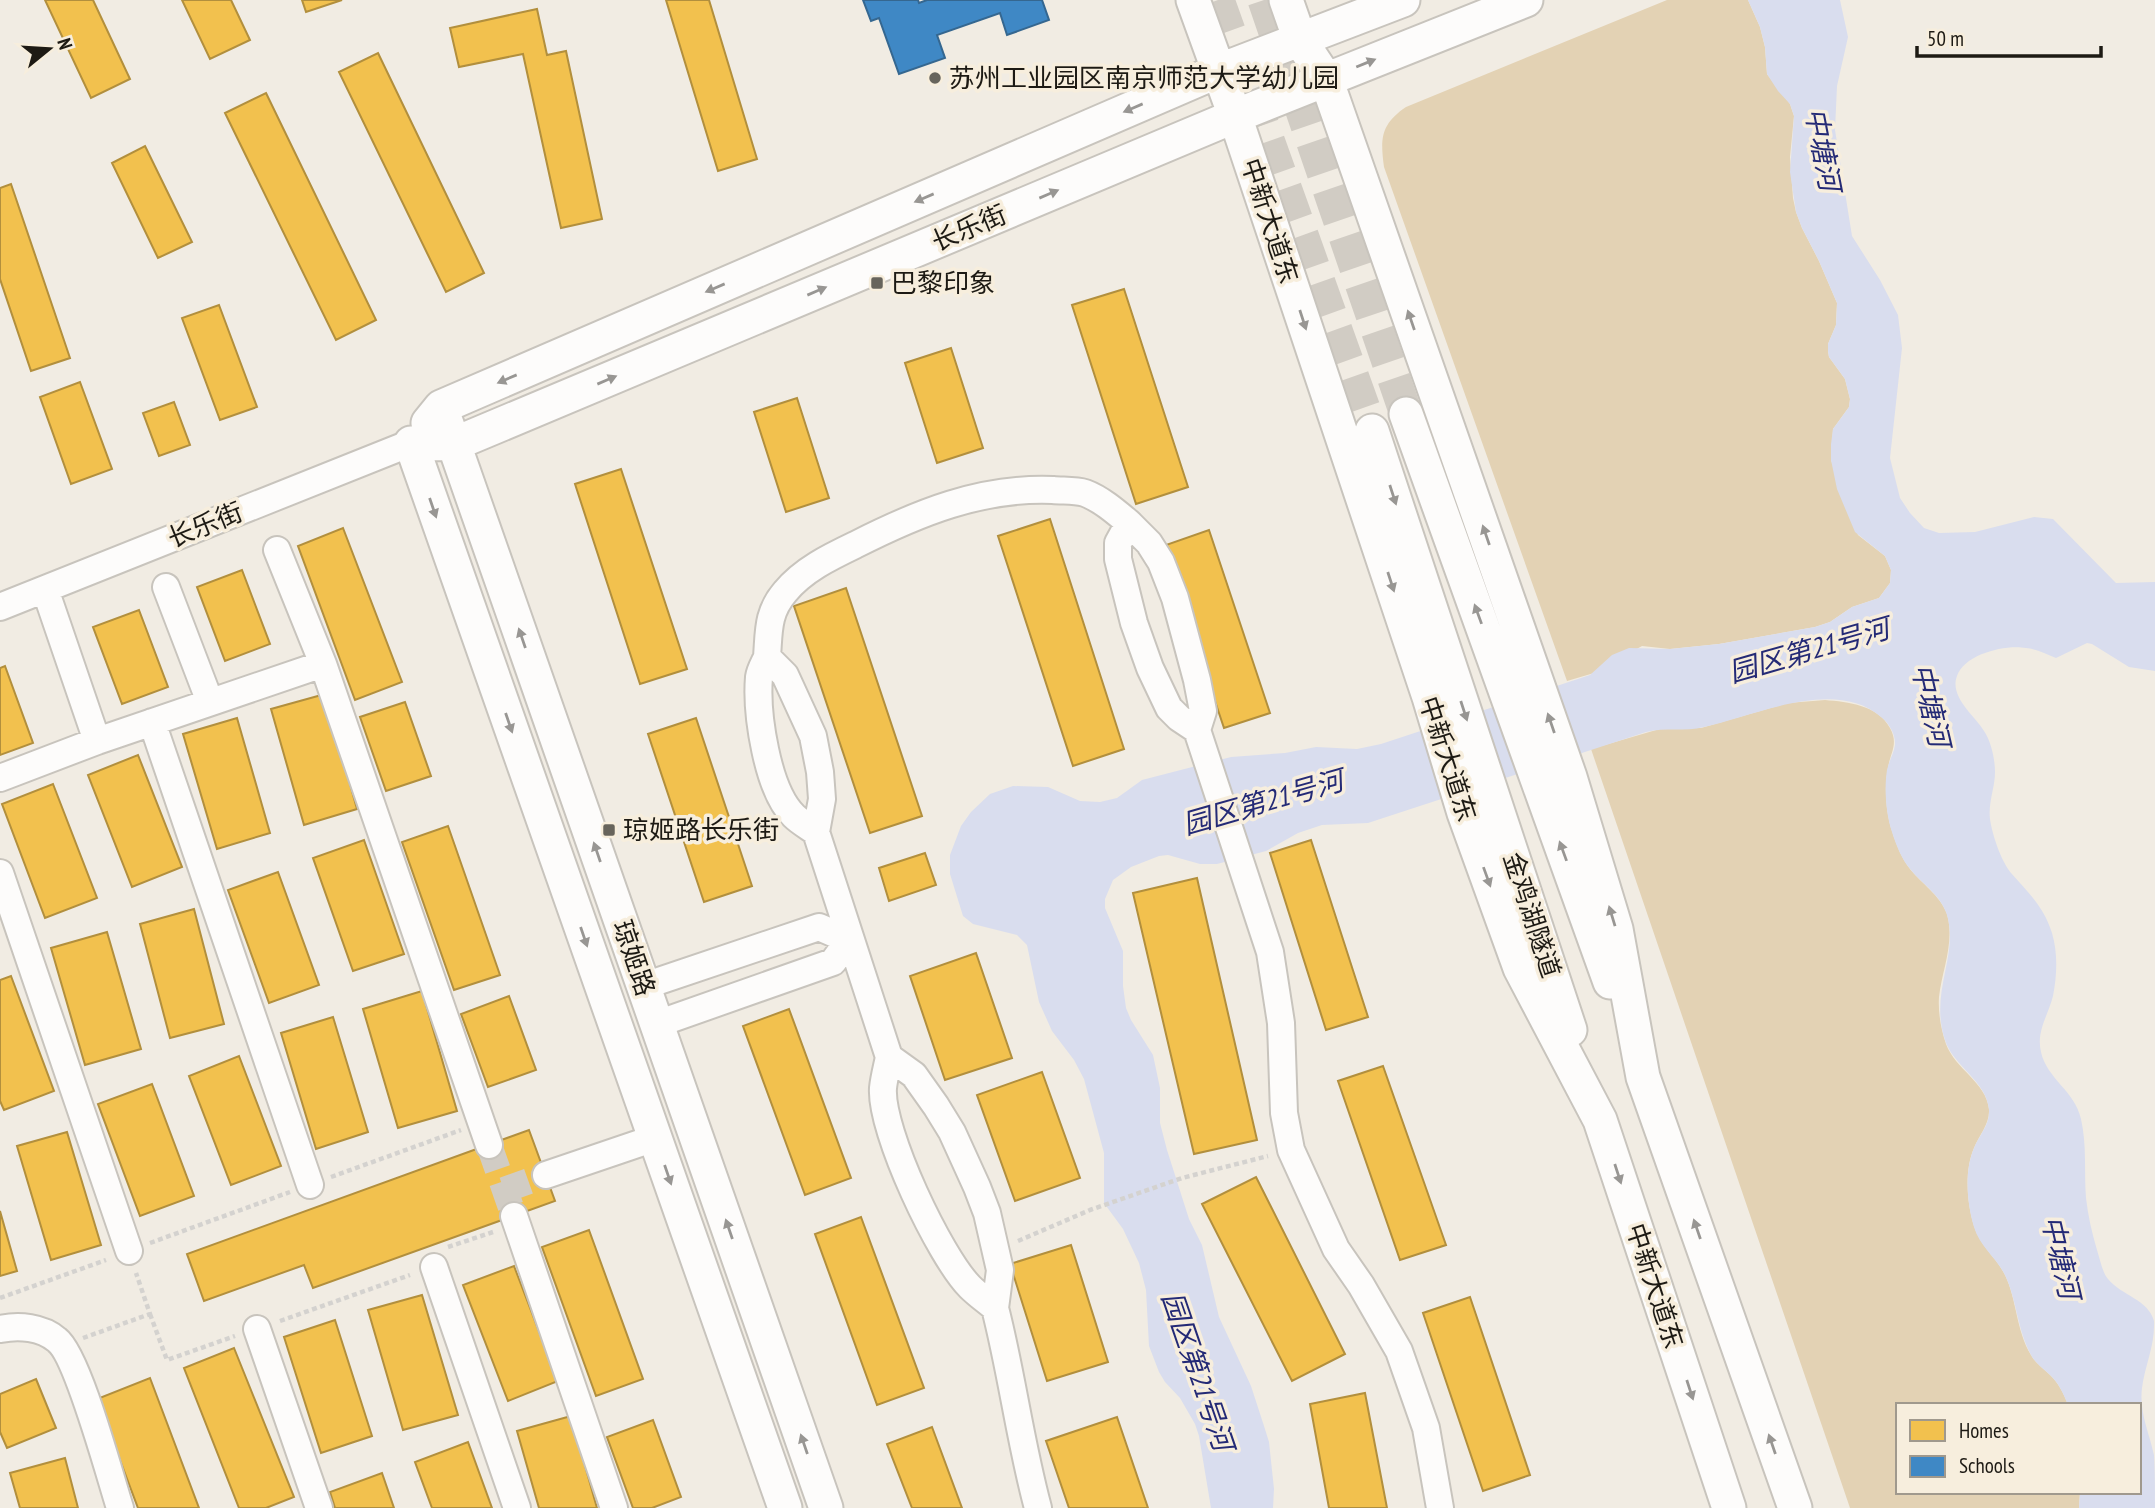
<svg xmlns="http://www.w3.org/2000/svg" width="2155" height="1508" font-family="'PT Sans Narrow','Noto Sans SC',sans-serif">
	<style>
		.green { fill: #e3d2b4 }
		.water { fill: #d9ddee }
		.homes { fill: #f2c14e; stroke: #b28f3d; stroke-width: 2 }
		.schools { fill: #3f88c5; stroke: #356790; stroke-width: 2 }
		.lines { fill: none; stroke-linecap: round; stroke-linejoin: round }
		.minor-tunnel { stroke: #d1ccc4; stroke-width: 26; stroke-dasharray: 26 13; stroke-linecap: butt }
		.major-tunnel { stroke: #d1ccc4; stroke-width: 33; stroke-dasharray: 33 17; stroke-linecap: butt }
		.minor-casing { stroke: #c8c4bd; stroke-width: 30 }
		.major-casing { stroke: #c8c4bd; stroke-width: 37 }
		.path { stroke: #d4d2cf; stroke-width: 4.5; stroke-dasharray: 5 3.5; stroke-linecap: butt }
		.minor { stroke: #fdfcfb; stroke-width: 26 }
		.major { stroke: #fdfcfb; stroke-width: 33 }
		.oneway { fill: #989693 }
		.poi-dot { fill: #67645c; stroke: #f7eedd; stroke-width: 2.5 }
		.labels { text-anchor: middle; stroke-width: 7; stroke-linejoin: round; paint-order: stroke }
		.poi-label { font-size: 26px; fill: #1d1a14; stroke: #f7eedd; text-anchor: start }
		.street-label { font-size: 26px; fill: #1d1a14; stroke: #f7eedd }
		.water-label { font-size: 28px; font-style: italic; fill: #242a76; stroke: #f7eedd }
	</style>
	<rect width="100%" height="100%" fill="#f1ece3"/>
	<path class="green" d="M1667,0h81l12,27 5,20 2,27 23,30 4,12 -4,41 3,41 3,14 6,16 17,33 18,42 -1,22 -8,19v7l1,6 16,22 5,20 -1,8 -16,22 -2,31 27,75 27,21 6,14 -1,13 -11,15 -27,9 -22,15 -15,5 -96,17 -49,5 -28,-3 -48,27 -27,8 -183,-514c-4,-29 -3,-43 22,-60z
		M1825,700c23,2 53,5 65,28 9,16 0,25 -2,40 -4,20 -2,45 4,63 4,13 10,28 18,38 12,15 30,26 37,45 8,28 -5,56 -8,83 -1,16 2,32 7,47 9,25 40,38 43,65 1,15 -10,26 -15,39 -10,23 -7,55 0,78 6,20 22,31 31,49 12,25 11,55 26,80 5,9 15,15 22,23 7,8 11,16 15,27h-170v87h182l-1,16h-229l-259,-759 72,-21h38l87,-25z"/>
	<path class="water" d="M1748,0h92l8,37 -11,49 -2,44 17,106 28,44 18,35 4,33 -12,110 10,40 10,15 14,15 15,5 36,-1 59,-15 19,2 63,64 39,-1v89l-26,-4 -37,-23 -5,-1 -31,15c-10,-4 -19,-9 -30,-10 -20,-4 -62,6 -69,28 -8,21 18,40 27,55 7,10 11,28 11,41 0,16 -7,30 -5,47 2,15 11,42 21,54 17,19 33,34 41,60 6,20 5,43 1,63 -5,20 -17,35 -12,56 6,27 34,39 40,67 6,27 3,52 5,79 2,18 6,35 11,52 3,9 5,22 11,29 14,17 40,20 46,42 1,25 -9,44 -12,67 -3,24 7,44 12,67 1,16 1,36 1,53h-76l1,-16h59v-87h-71c-5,-12 -9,-22 -19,-31 -6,-6 -14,-11 -18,-19 -14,-26 -14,-55 -26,-80 -9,-18 -25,-28 -31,-48 -7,-24 -10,-55 0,-79 5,-13 16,-23 15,-38 -2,-29 -36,-44 -44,-70 -16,-48 14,-84 2,-125 -6,-20 -24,-30 -36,-45 -9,-10 -15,-25 -19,-38 -6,-18 -8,-43 -5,-62 2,-9 7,-17 8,-25 1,-10 -6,-22 -14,-28 -46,-40 -127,-1 -177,10 -19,5 -38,0 -58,5l-278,91 -46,2 -24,8 -32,18 -49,13h-17l-32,-9 -9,1 -28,11 -18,13 -8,19v9l18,43v35l3,22 5,12 22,35 7,33v35l7,27 22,69 13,26 17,72 32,69 13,40 5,16 5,47 -1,19h-62l-12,-72 -4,-12 -15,-26 -15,-16 -6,-10 -10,-26 -3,-56 -7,-27 -16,-34 -19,-26v-50l-20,-74 -10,-19 -22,-29 -13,-29 -12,-57 -10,-10 -44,-11 -10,-8 -13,-42v-19l11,-29 10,-14 19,-18 23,-8 35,1 32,14 20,1 17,-4 25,-18 89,-23 54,-4 31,-6 41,2 24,-5 209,-69 22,-20 17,-7 41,1 49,-5 96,-17 15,-5 22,-15 27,-9 11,-15 1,-13 -6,-14 -30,-24 -18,-43 -6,-29v-16l2,-15 16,-22 1,-8 -5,-20 -16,-22 -1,-6v-7l8,-19 1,-22 -18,-42 -17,-33 -6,-16 -6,-40 4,-56 -4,-12 -12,-13 -11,-17 -2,-27 -5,-20z"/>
	<path class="homes" d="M45,0h48l37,79 -39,19z
		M182,0h49l19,40 -40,19z
		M302,0h40l-36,12z
		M666,0h43l48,159 -39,12z
		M537,9l10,46 19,-4 36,168 -41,9 -38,-174 -64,13 -9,-39z
		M378,53l106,220 -38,19 -107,-220z
		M266,93l110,227 -40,20 -111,-227z
		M145,146l47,96 -34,16 -46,-95z
		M11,184l59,174 -39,13 -31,-92v-91z
		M1124,289l64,198 -52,17 -64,-199z
		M219,305l38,102 -37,13 -38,-102z
		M951,348l32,100 -46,15 -32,-100z
		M80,382l32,87 -41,15 -31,-87z
		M797,398l32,100 -43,14 -32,-100z
		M174,402l16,43 -31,11 -16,-43z
		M621,469l66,200 -47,15 -65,-200z
		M1050,519l74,230 -51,17 -75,-230z
		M343,528l59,154 -47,18 -57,-154z
		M1209,530l61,183 -46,15 -61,-182z
		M242,570l28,74 -45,17 -28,-74z
		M846,588l76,228 -52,17 -76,-227z
		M139,610l29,77 -46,17 -29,-77z
		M5,666l28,77 -33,12v-87z
		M325,694l32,115 -53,16 -33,-116z
		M405,702l26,74 -45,15 -26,-74z
		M237,718l33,115 -53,16 -34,-115z
		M696,718l56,168 -48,16 -56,-168z
		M138,755l44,112 -50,20 -44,-112z
		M53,784l44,114 -52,20 -43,-114z
		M448,826l52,149 -46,15 -52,-148z
		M364,840l40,114 -51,17 -40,-113z
		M1311,840l57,177 -42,13 -56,-177z
		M925,853l11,32 -47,16 -10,-33z
		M278,872l41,113 -50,18 -41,-113z
		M1197,878l60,262 -63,14 -61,-261z
		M194,909l30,115 -54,14 -30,-114z
		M107,932l34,117 -56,16 -34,-117z
		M976,953l36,105 -67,22 -35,-104z
		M11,976l43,115 -50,19 -4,-9v-121z
		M422,991l35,120 -59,17 -35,-119z
		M509,996l27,74 -48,17 -27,-73z
		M789,1009l62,169 -46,17 -62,-169z
		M333,1017l35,115 -52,17 -35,-116z
		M239,1056l42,110 -50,19 -42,-109z
		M1383,1066l63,179 -46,15 -62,-179z
		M1042,1072l38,106 -65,23 -38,-106z
		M152,1084l42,112 -54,20 -42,-112z
		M529,1130l26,71 -242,87 -9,-23 -100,36 -17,-47z
		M67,1132l34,113 -50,15 -34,-114z
		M1256,1177l89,177 -53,27 -90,-177z
		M0,1211l17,60 -17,5z
		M861,1217l63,171 -47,17 -62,-171z
		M589,1230l54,149 -47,17 -54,-149z
		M1071,1245l37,117 -61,19 -37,-117z
		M514,1266l44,115 -50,20 -45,-116z
		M422,1295l36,120 -55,15 -35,-120z
		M1470,1297l60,178 -47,16 -60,-178z
		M335,1320l37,116 -51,17 -37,-116z
		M234,1348l60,149 -28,11h-27l-55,-140z
		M150,1378l49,130h-61l-41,-109z
		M36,1379l20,49 -49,20 -7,-16v-38z
		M1365,1393l22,115h-58l-19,-104z
		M571,1416l26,92h-58l-22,-77z
		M1117,1417l31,91h-79l-23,-67z
		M653,1420l28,77 -29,11h-19l-26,-71z
		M932,1427l30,81h-50l-25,-64z
		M468,1442l24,66h-60l-17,-46z
		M65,1458l13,50h-58l-10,-35z
		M382,1473l12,35h-59l-5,-16z"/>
	<path class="schools" d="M863,0h55l1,3 8,-3h115l7,20 -42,15 -7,-22 -63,22 8,23 -46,16 -20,-56 -8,3z"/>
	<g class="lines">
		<path class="minor-tunnel" d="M489,1145l25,71
			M504,1190l42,-15"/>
		<path class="major-tunnel" d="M1218,0l154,431
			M1264,0l142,414"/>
		<g class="minor-casing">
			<path id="minor" d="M277,550l46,114
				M166,587l44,115
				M0,607l411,-164
				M767,657c2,-25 0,-44 18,-65 18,-22 45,-35 70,-47 63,-32 126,-58 198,-55 10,1 22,0 32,3 16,6 31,19 44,30l-11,20v16l16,64 16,45 19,40 10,10 18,12 6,-19 -6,-31 -22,-82 -14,-36 -12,-19 -20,-20
				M152,722l158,463
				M1197,730l73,222 11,71 3,90 7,37 45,99 25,36 38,66 27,77 14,80
				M97,741l226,-77 166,481
				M0,778l97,-37 -52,-152
				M816,832c-7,-5 -16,-10 -22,-16 -27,-26 -38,-103 -35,-139 1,-7 5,-13 8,-20l18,18 28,61 7,36 2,27 -6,33 73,225c-2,10 -5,21 -6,31 -3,43 57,169 87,199 8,8 17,14 25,21l5,-38 -13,-57 -10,-26 -25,-55 -16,-26 -22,-31 -25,-18
				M0,873l129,378
				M644,986l175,-59 30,13 -16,22 -176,62
				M546,1175l109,-37
				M514,1216l100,292
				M434,1267l83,241
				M995,1308c17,66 25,134 43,200
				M0,1329c19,-4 42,-2 57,11 21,16 53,137 63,168
				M257,1329l62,179"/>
		</g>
		<g class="major-casing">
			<path id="major" d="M1193,0l42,116 194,581 35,116 56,155 80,152 129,388
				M1286,0l14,40 26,39 244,698 46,152 27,148 152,431
				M441,407l385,1101
				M1406,414l204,568
				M428,423l13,-16 777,-336 185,-71
				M1372,431l198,599
				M411,443l43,1 781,-328 291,-116
				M411,443l374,1065"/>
		</g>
		<path class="path" d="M331,1177l130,-47
			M1018,1241l72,-31 92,-32 86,-22
			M150,1243l140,-51
			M448,1247l45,-15
			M0,1298l106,-38
			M150,1314l17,46 68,-24
			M280,1321l130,-46
			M83,1338l67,-24 -14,-41"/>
		<use href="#minor" class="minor"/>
		<use href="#major" class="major"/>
	</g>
	<defs><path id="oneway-solid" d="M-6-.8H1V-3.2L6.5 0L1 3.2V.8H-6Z" transform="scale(1.75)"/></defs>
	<g class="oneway">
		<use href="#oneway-solid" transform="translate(1366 63) rotate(-22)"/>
		<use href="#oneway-solid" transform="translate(1133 108) rotate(157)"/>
		<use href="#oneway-solid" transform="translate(1049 194) rotate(-23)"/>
		<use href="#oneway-solid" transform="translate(924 198) rotate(157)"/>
		<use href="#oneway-solid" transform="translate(715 288) rotate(157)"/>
		<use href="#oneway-solid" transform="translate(817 291) rotate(-23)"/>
		<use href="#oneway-solid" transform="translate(1303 320) rotate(72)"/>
		<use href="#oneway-solid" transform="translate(1411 320) rotate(-109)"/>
		<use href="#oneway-solid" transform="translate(507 379) rotate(157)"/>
		<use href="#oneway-solid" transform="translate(607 380) rotate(-23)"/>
		<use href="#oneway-solid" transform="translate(1393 495) rotate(72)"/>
		<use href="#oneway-solid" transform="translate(433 508) rotate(71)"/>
		<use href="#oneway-solid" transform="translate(1486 535) rotate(-109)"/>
		<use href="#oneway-solid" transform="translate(1391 582) rotate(72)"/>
		<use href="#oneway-solid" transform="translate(1478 614) rotate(-110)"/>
		<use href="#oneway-solid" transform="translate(522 638) rotate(-109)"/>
		<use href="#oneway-solid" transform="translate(1464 711) rotate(72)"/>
		<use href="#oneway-solid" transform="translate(509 723) rotate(71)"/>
		<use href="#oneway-solid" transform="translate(1551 723) rotate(-109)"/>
		<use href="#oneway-solid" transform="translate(1563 851) rotate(-110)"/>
		<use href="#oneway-solid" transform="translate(597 852) rotate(-109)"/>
		<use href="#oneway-solid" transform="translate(1487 877) rotate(70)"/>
		<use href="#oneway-solid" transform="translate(1612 916) rotate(-107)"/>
		<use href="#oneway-solid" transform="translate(584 937) rotate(71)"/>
		<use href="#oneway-solid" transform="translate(1618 1174) rotate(72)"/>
		<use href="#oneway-solid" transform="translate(668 1175) rotate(71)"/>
		<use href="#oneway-solid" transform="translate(729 1229) rotate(-109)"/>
		<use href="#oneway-solid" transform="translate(1697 1229) rotate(-109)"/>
		<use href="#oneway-solid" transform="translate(1690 1390) rotate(72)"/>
		<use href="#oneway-solid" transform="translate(804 1444) rotate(-109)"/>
		<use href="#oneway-solid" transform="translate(1772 1444) rotate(-109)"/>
	</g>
	<g class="poi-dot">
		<circle cx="935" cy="78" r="7"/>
		<rect x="870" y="276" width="14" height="14" rx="3.5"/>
		<rect x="602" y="823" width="14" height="14" rx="3.5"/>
	</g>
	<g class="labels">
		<g class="poi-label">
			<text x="949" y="87">苏州工业园区南京师范大学幼儿园</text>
			<text x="891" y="292">巴黎印象</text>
			<text x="623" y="839">琼姬路长乐街</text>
		</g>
		<g class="street-label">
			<text transform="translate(1270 221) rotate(72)" y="9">中新大道东</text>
			<text transform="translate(969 228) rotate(-23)" y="9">长乐街</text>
			<text transform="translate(205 525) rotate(-22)" y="9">长乐街</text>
			<text transform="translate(1448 759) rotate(72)" y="9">中新大道东</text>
			<text transform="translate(1532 915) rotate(72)" y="9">金鸡湖隧道</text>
			<text transform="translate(634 958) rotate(71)" y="9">琼姬路</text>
			<text transform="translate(1655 1286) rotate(72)" y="9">中新大道东</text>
		</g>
		<g class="water-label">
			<text transform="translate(1823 149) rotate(79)" y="10">中塘河</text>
			<text transform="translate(1809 650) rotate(-16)" y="10">园区第21号河</text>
			<text transform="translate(1931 705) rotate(77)" y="10">中塘河</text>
			<text transform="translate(1263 802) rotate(-16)" y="10">园区第21号河</text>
			<text transform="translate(2061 1257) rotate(77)" y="10">中塘河</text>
			<text transform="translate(1198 1371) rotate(71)" y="10">园区第21号河</text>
		</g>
	</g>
	<rect x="1896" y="1403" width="245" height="91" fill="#f7eedd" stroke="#a0998d" stroke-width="2"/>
	<rect x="1910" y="1420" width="35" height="21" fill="#f2c14e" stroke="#a0998d" stroke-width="2"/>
	<text x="1959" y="1438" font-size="21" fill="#1d1a14">Homes</text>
	<rect x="1910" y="1456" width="35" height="21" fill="#3f88c5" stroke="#a0998d" stroke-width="2"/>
	<text x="1959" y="1473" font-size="21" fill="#1d1a14">Schools</text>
	<g transform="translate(49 49) rotate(72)" stroke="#f7eedd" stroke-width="5" paint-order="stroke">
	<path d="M0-5L12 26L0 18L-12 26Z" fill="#1d1a14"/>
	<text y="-10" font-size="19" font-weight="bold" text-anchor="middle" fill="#1d1a14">N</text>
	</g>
	<path d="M1917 46v10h184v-10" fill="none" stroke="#1d1a14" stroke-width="3.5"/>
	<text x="1927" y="46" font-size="21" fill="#1d1a14" stroke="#f7eedd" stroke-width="5" paint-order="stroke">50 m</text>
</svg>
